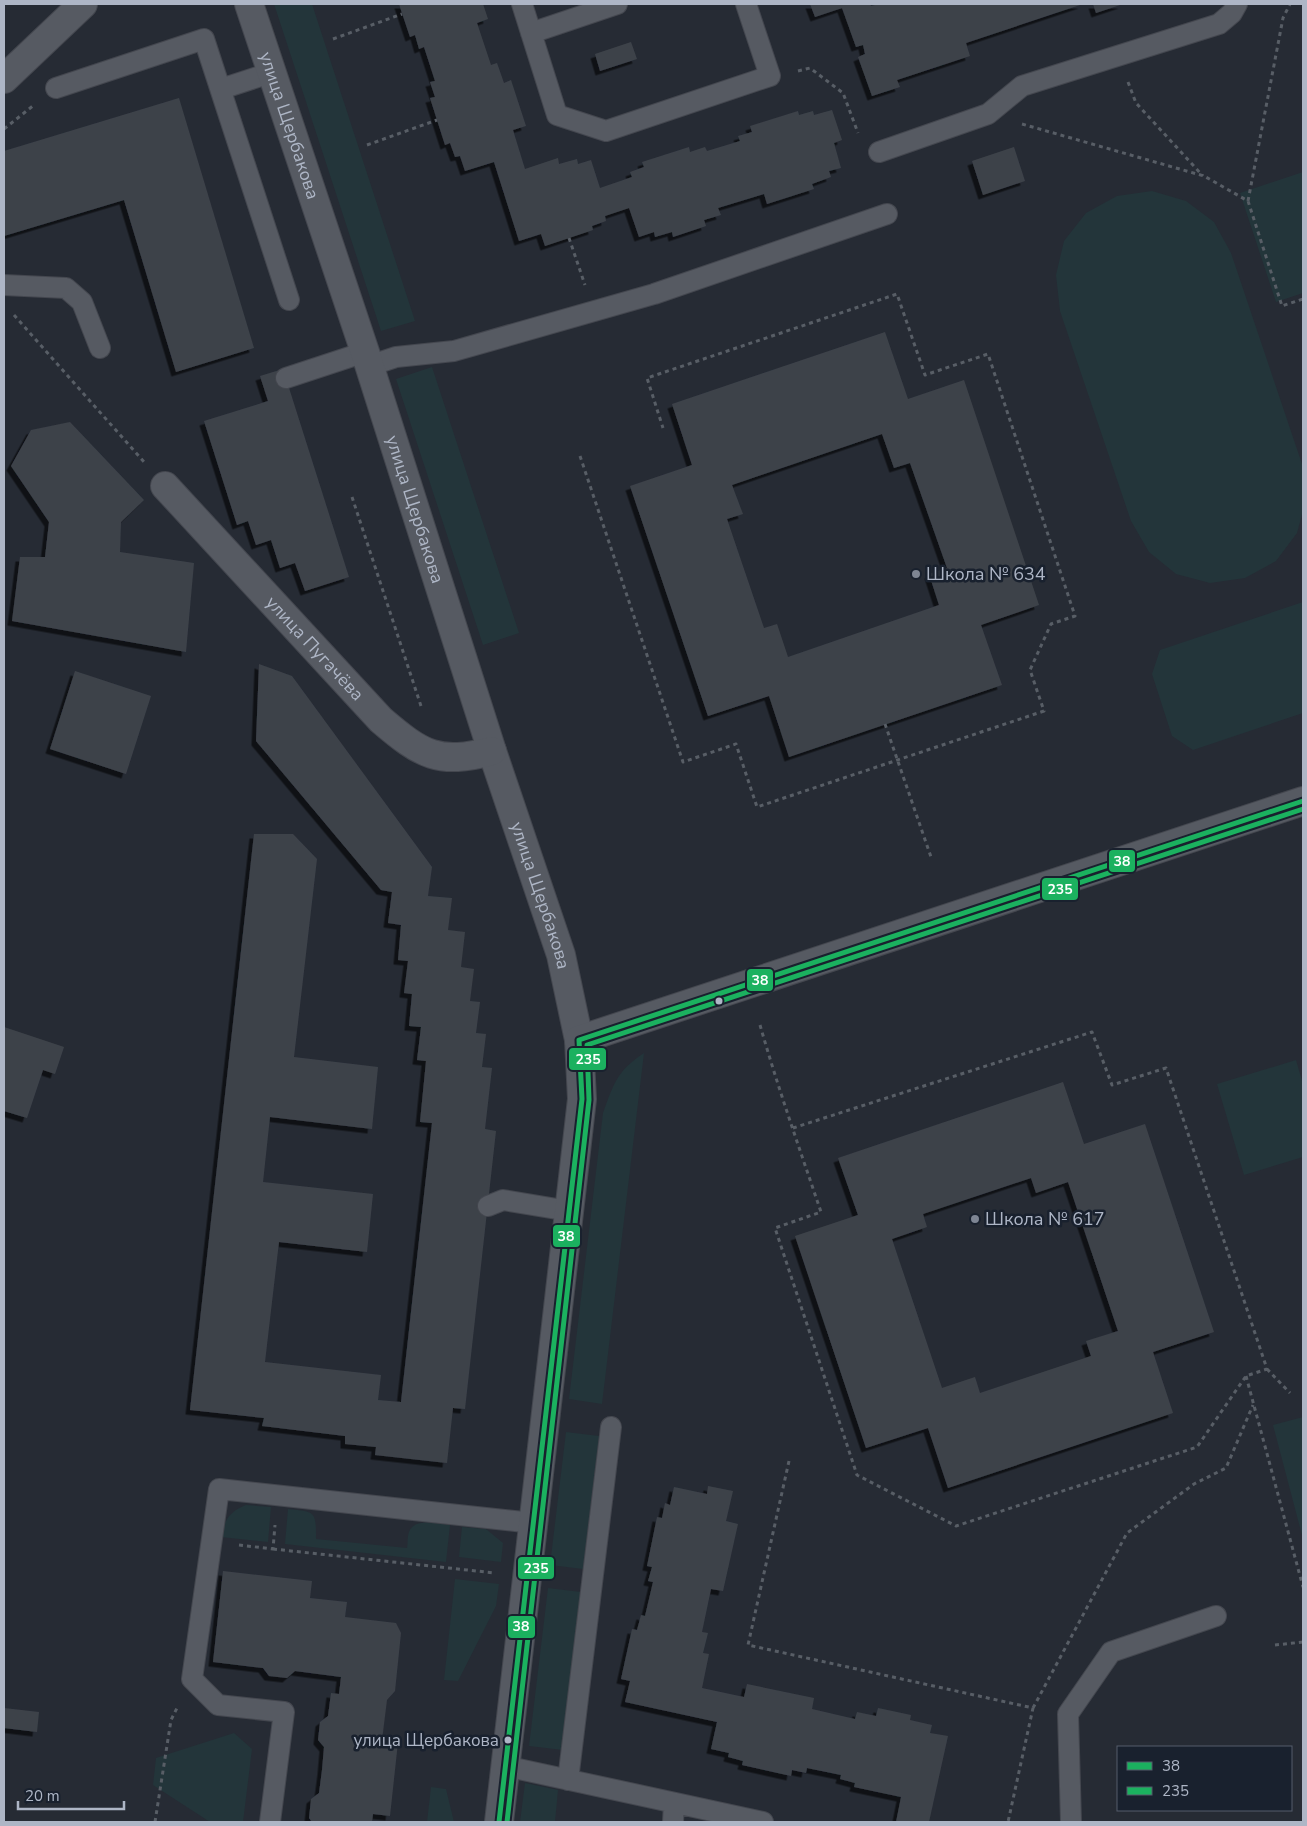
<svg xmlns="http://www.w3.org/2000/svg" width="1307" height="1826" font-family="'Nunito Sans',sans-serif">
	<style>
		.green { fill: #23353a }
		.building { fill: #3d424a; fill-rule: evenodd; filter: url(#shadow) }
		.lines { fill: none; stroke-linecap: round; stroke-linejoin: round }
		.service-casing { stroke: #44474f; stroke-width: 22 }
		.minor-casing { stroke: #44474f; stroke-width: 30 }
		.path { stroke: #585e66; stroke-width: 3; stroke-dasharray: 4 4; stroke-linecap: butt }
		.service { stroke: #565a62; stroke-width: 20 }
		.minor { stroke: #565a62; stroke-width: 28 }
		.bus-1-casing { stroke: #19212e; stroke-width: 9 }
		.bus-2-casing { stroke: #19212e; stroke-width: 9 }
		.bus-1 { stroke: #1bb15f; stroke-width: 5 }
		.bus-2 { stroke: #1bb15f; stroke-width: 5 }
		.poi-dot { fill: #7e8593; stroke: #19212e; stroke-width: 2 }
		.bus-dot { fill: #aeb6c6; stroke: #19212e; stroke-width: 2 }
		.labels { text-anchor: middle; stroke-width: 5; stroke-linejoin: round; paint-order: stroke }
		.bus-label { font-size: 17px; fill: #aeb6c6; stroke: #19212e; text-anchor: end }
		.street-label { font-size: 18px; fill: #aeb6c6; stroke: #19212e }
		.poi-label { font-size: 18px; fill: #aeb6c6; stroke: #19212e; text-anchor: start }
		.line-badge { stroke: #19212e; stroke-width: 2 }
		.badge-label { font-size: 14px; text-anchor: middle; font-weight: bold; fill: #fff }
	</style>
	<defs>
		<filter id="shadow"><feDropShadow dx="-4.5" dy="4.5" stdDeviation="0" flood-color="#0009"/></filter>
	</defs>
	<rect width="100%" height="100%" fill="#262b34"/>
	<path class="green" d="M274,4h38l103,317 -34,10z
		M1303,172v121l-27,9 -36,-109z
		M1152,191l34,10 28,21 17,31 71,211 1,47 -6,22 -21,28 -31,17 -35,5 -34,-9 -27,-22 -18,-31 -71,-210 -4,-36 8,-34 22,-28 31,-17z
		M432,367l87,266 -36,12 -87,-266z
		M1303,602v111l-110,37 -21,-14 -20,-62 8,-24z
		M644,1053l-42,351 -33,-5 34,-286c11,-30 14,-42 41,-60z
		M1296,1060l7,24v73l-59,18 -27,-91z
		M1303,1417v122l-30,-114z
		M566,1432l33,4 -16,133 -33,-4z
		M246,1505l25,2 -3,35 -47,-5c4,-18 8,-25 25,-32z
		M288,1509c28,3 28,2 28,30l91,9c1,-4 0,-11 2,-16 5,-15 30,-8 41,-7l-4,37 -161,-18z
		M462,1527l24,2 17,14 -2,19 -42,-5z
		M455,1579l44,5 -3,22 -38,75 -14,-1z
		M548,1588l33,4 -18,158 -34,-4z
		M234,1733l18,16 -9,73h-33l-57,-37 3,-27z
		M525,1783l33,7 -3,32h-35z
		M431,1787l15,2 8,33h-27z"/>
	<path class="building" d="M399,4h84l5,15 -11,4 14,42 6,-2 7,20 7,-3 15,46 -13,4 12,39 33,-11 1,6 18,-5 1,5 13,-4 9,28 32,-11 -2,-5 14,-5 -2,-5 47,-15 1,5 15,-5 2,4 33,-10 -2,-5 14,-4 -2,-6 48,-15 1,4 14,-4 1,4 18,-5 10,30 -8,3 7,25 -12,3 2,6 -19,7 2,5 -47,15 -3,-10 -46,14 3,7 -17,5 2,6 -33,11 -1,-5 -17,5 -1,-5 -15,5 -10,-29 -24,8 1,5 -14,5 1,4 -48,16 -4,-12 -22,7 -25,-79 -29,9 -5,-15 -5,1 -5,-14 -5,2 -15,-47 5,-1 -5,-15 5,-1 -11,-34 -5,2 -4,-14 -5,2z
		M810,4h60l1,2 8,-2h204l-117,39 4,13 -73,24 3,7 -28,9 -14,-39 7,-3 -2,-9 -7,2 -14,-39 -27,9z
		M1093,4h30l-27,9z
		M631,42l6,17 -37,12 -5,-17z
		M179,98l75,250 -78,24 -52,-172 -120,36v-85z
		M1014,147l11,34 -42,14 -11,-34z
		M885,332l23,67 56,-19 75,225 -58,20 21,60 -213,72 -20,-61 -61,20 -78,-230 62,-21 -20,-61zM882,434l12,34 16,-5 37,105 -18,6 10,31 -151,52 -11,-33 -13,4 -37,-109 16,-5 -11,-29z
		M283,369l66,208 -44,14 -10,-28 -15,5 -9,-28 -15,5 -8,-24 -11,4 -33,-104 64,-20 -8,-25z
		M70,422l74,78 -23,22 -1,30 74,11 -8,89 -174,-31 8,-64h25l4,-35 -38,-56 20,-36z
		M259,664l33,12 140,191 -4,29 24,2 -4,32 17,2 -4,35 13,2 -4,32 10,1 -4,31 10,1 -4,33 10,1 -7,61 11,2 -31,278 -12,-1 -6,55 -72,-8 1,-8 -31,-3v-8l-83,-10 2,-8 -74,-8 64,-576h39l24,25 -23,198 84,10 -6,62 -102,-12 -7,65 110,12 -6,58 -88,-10 -14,120 116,13 -3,25 23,2 31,-279 -12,-1 6,-61 -9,-1 4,-33 -12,-1 3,-32 -8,-1 4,-32 -10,-1 3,-35 -13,-2 4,-31 -11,-2 -125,-149z
		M75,671l76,25 -25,78 -76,-25z
		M4,1027l60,20 -9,27 -12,-4 -16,48 -23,-7z
		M1063,1082l21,62 61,-20 69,208 -61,20 20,61 -225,75 -20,-60 -62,20 -71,-212 63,-21 -20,-57zM1031,1178l5,15 32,-11 50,149 -32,10 5,15 -111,37 -5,-16 -33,11 -50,-149 35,-12 -4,-13z
		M708,1486l25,5 -7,30 12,3 -15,67 -12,-2 -9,43 6,1 -5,20 6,1 -7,34 42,9 3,-13 67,14 -2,11 43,10 2,-7 19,4 2,-8 33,7 -1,5 22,5 -2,8 18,3 -19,86h-33l5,-25 -47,-10 1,-4 -15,-4 1,-4 -34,-7 -1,5 -14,-3 -1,6 -49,-11 1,-4 -15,-4 1,-4 -18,-4 6,-27 -92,-20 5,-21 -9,-2 11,-50 5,1 4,-15 4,1 8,-34 -5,-1 4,-14 -5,-1 10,-49 5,1 3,-15 5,2 4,-18 33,7z
		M223,1571l89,10 -2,17 37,4 -2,15 51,6 5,10 -6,58 -8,9 -5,40 16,2 -8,74 -17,-2 -1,8h-60l-3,-4 2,-19 8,-6 3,-23 2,-23 -6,-7 2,-18 8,-6 3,-23 8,1 2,-17 -46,-6 -8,7 -18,-2 -6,-8 -50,-6z
		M4,1708l35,4 -2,20 -33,-4z"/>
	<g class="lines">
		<g class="service-casing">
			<path id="service" d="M522,4l35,111 49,16 164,-55 -24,-72
				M531,33l86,-29
				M56,88l148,-49 85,261
				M221,89l52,-17
				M879,152l109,-38 34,-28 197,-62 13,-11 5,-9
				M4,285l62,3 16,14 18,46
				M369,366l27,-9 58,-6 200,-57 233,-80
				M286,378l79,-26
				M488,1206l15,-6 66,11
				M505,1766l258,56
				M568,1780l43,-353
				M270,1822l14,-110 -66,-7 -26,-26 27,-190 314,34
				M673,1822l1,-19
				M1071,1822l-3,-108 43,-62 105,-36"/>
		</g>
		<g class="minor-casing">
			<g id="minor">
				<path id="s1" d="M249,4l116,348 127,399 69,204 18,85 3,59 -83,723"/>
				<path d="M4,79l79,-75"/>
				<path id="s2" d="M165,486l216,234c41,35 57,45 111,31"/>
				<path d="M579,1040l724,-239"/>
			</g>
		</g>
		<path class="path" d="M333,39l69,-25
			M798,71l12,-3 33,25 15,40
			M1128,82l8,21 67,73
			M1022,124l182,52 44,25 34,105 21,-7
			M4,129l30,-24
			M367,145l70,-25
			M1248,201l35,-183 7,-14
			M569,238l16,47
			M14,315l130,147
			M580,456l103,306 53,-18 21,63 287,-96 -14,-41 21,-46 24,-8 -87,-262 -63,21 -28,-81 -250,84 16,50
			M352,497l69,209
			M885,724l46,133
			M760,1025c18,63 40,125 61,187l-46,16 82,247 99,51 241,-79 49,-71 21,-7 -101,-301 -54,17 -20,-53 -299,96
			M1267,1369l23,24
			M1246,1376l57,211
			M789,1461l-41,184 285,63 -25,114
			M239,1545l34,4 2,-24
			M273,1549l222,24
			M1275,1645l28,-3
			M1033,1708l94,-175 67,-49 32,-16 27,-63
			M155,1822l16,-102 7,-14"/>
		<use href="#service" class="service"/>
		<use href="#minor" class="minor"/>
		<g class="bus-1-casing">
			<path id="bus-1" d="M579,1040l724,-239
				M499,1822l83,-723 -3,-59"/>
		</g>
		<g class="bus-2-casing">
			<path id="bus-2" d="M507,1822l82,-722 -2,-55 716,-236"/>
		</g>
		<use href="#bus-1" class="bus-1"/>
		<use href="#bus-2" class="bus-2"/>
	</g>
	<g class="poi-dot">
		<circle cx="916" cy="574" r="5"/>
		<circle cx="975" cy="1219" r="5"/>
	</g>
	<g class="bus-dot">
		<circle cx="719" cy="1001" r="4.5"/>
		<circle cx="508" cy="1740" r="4.5"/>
	</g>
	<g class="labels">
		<g class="bus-label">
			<text x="499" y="1746">улица Щербакова</text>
		</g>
		<g class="street-label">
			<text dy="6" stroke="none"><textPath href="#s1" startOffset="128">улица Щербакова</textPath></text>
			<text dy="6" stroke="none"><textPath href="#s1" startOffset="532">улица Щербакова</textPath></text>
			<text dy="6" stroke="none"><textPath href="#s2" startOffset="221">улица Пугачёва</textPath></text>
			<text dy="6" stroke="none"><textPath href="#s1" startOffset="938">улица Щербакова</textPath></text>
		</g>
		<g class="poi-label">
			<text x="926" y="580">Школа № 634</text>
			<text x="985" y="1225">Школа № 617</text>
		</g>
	</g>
	<g class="line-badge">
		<rect x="1108" y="849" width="28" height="24" rx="5" fill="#1bb15f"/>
		<rect x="1041" y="877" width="38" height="24" rx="5" fill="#1bb15f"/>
		<rect x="746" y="968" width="28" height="24" rx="5" fill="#1bb15f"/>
		<rect x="568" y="1047" width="39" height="24" rx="5" fill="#1bb15f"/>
		<rect x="552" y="1224" width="29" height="24" rx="5" fill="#1bb15f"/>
		<rect x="517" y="1556" width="38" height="24" rx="5" fill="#1bb15f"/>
		<rect x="507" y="1615" width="29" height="24" rx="5" fill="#1bb15f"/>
	</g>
	<g class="badge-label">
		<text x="1122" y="866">38</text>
		<text x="1060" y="894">235</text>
		<text x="760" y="985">38</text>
		<text x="588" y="1064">235</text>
		<text x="566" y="1241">38</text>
		<text x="536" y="1573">235</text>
		<text x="521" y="1631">38</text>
	</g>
	<rect width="1307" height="1826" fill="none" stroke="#aeb6c6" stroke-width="10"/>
	<rect x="1117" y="1746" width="175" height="65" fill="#19212e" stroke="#555d6b"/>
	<rect x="1127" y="1762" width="25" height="8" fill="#1bb15f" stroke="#555d6b"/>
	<text x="1162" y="1771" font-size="15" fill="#aeb6c6">38</text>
	<rect x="1127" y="1787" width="25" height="8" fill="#1bb15f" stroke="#555d6b"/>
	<text x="1162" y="1796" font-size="15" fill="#aeb6c6">235</text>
	<path d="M18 1801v8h106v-8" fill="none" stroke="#aeb6c6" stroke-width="2.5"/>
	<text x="25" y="1801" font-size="15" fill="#aeb6c6" stroke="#19212e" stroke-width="4" paint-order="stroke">20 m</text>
</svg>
